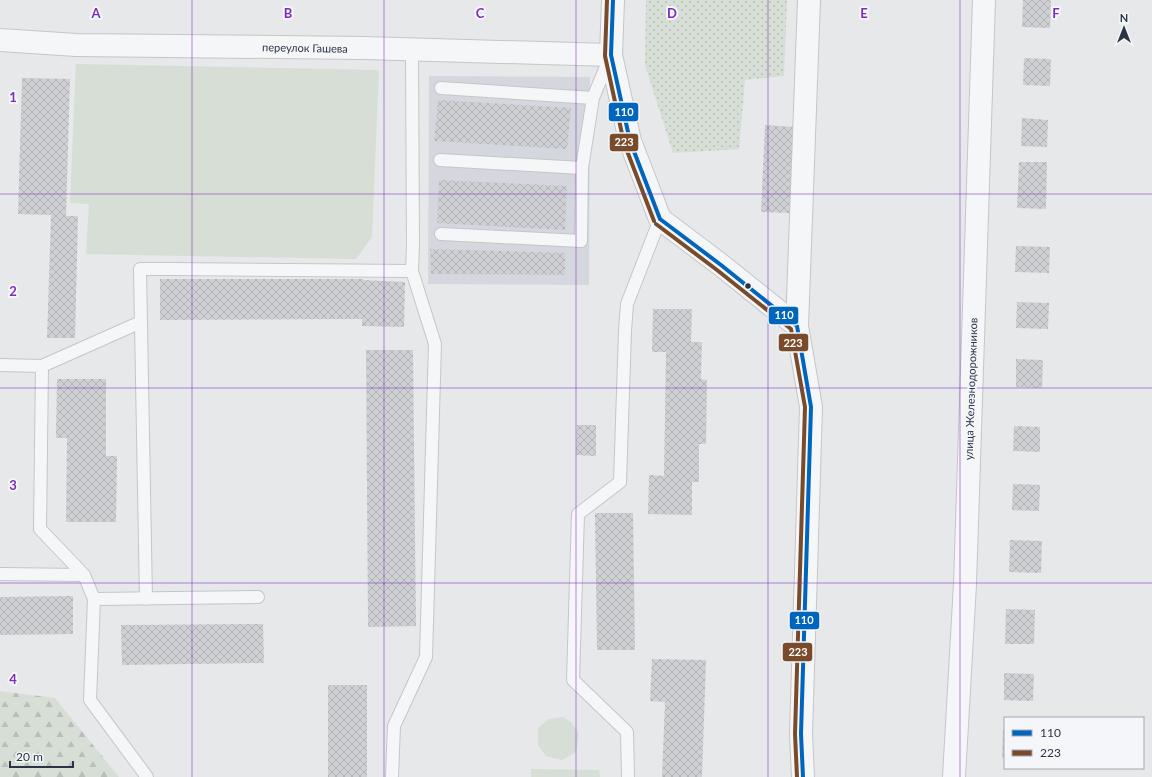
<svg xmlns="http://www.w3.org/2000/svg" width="1152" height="777" font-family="Lato,sans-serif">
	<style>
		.built { fill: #d4d7dd }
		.green { fill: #d6ded6 }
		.forest { fill: url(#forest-firs) }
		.garden { fill: url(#garden-dots) }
		.building { fill: url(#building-cross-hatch) }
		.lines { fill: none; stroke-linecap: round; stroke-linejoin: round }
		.service-casing { stroke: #c4c6c8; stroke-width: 14 }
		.minor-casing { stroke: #c4c6c8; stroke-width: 24 }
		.tertiary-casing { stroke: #c4c6c8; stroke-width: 24 }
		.service { stroke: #f5f6f7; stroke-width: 12 }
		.minor { stroke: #f5f6f7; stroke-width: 22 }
		.tertiary { stroke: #f5f6f7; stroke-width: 22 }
		.bus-1-casing { stroke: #f4f6f9; stroke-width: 7 }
		.bus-2-casing { stroke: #f4f6f9; stroke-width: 7 }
		.bus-1 { stroke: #0065bd; stroke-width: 4 }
		.bus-2 { stroke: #7a4b2a; stroke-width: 4 }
		.grid { fill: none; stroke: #7b2cbf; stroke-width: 1; stroke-opacity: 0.55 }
		.bus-dot { fill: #2b3445; stroke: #f4f6f9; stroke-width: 1.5 }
		.labels { text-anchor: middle; stroke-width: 4; stroke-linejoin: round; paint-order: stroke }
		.street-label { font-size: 11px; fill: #2b3445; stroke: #f4f6f9 }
		.grid-label { font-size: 13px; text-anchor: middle; font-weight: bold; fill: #7b2cbf; stroke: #f4f6f9; stroke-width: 4; stroke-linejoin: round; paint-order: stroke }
		.line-badge { stroke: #f4f6f9; stroke-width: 1.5 }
		.badge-label { font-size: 11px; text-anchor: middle; font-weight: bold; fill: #fff }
	</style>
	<defs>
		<pattern id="forest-firs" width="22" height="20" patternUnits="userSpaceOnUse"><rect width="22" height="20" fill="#d6ded6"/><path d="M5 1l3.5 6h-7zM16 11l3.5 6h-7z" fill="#b8bfb9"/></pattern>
		<pattern id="garden-dots" width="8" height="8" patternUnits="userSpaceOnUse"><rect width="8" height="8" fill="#d6ded6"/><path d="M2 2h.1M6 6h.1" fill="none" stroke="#b8bfb9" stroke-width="1.8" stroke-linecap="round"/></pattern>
		<pattern id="building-cross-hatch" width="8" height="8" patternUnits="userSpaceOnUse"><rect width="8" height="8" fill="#ced0d3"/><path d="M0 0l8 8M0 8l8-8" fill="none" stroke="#b1b3b6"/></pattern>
	</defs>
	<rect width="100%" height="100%" fill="#e6e8ea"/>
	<path class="built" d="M429,76l161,1 -1,208 -161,-1z"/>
	<path class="green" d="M76,64l303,6 -7,167 -16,22 -270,-5 3,-50 -19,-1z
		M563,717l9,6 7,11 -3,18 -14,8 -16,-4 -8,-11v-17l11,-9z
		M531,769l68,1 1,7h-69z"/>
	<path class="forest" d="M0,691l55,7 64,79h-119z"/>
	<path class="garden" d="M646,0h141l-3,76 -39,4 -6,69 -66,4 -28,-88z"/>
	<path class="building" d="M1023,0h28l-1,28 -28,-1z
		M1024,58l27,1 -1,27 -27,-1z
		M22,78l48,1 -4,137h12l-3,122h-28l4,-123 -33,-1z
		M438,100l133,8 -4,41 -133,-8z
		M1022,118l26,2 -1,27 -26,-1z
		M765,125l29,2 -4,86 -29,-1z
		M1019,162h28l-1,47 -29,-1z
		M439,180l128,6 -2,44 -128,-7z
		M1016,246l34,1 -1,26 -34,-1z
		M430,249l135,4v22l-134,-1z
		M160,279h203v11v-10l42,2 -1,45 -42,-1v-7l-202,1z
		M1017,302l32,1 -1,26 -32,-1z
		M653,309h39l-1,33h11l-1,37 6,1 -1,64h-7v38h-7v33l-44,-1 1,-39 15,1 2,-124h-14z
		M366,350h47l3,276 -48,1z
		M1016,359l27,1 -1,28 -26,-1z
		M57,379h49v77h11l-1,66h-50l1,-84h-11z
		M577,425h19v31l-20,-1z
		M1014,426l26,1v25l-27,-1z
		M1013,484l27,1 -1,26 -27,-1z
		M595,513h38l2,137h-38z
		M1010,540l32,1 -1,32 -32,-1z
		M73,596v38l-73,1v-38z
		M1006,609l29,1 -1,34h-29z
		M263,624l1,39 -142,2 -1,-40z
		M652,659l54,1 -4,117h-40l3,-75 -15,-1z
		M1004,673l30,1 -1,27 -29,-1z
		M328,685h39v92h-39z
		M1003,730h2v28l-3,-1z"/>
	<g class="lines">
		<g class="service-casing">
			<path id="service" d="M441,88l152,10
				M440,160l142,8
				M441,234l140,7 1,-73 11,-70 17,-41
				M0,365l42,1 -2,163 44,46 10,24 -4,101 57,77
				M42,366l99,-44
				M0,574l84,1
				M94,599l164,-2
				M146,599l-6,-330h33l239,2
				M392,777l2,-51 32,-69 9,-313 -23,-73 1,-25 -1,-196
				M628,777l-1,-45 -54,-52 5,-166 42,-32 5,-151 2,-27 33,-85"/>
		</g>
		<g class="minor-casing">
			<path id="minor" d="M0,40l76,5 288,3 247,7
				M797,326l12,-326
				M954,777l11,-193 19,-584"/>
		</g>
		<g class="tertiary-casing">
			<path id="tertiary" d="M613,0l-2,55 19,86 30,78 61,46 76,61 14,81 -10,327 2,43"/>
		</g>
		<use href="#service" class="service"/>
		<use href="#minor" class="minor"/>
		<use href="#tertiary" class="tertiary"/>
		<g class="bus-1-casing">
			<path id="bus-1" d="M613,0l-2,55 19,86 30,78
				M660,219l61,46 76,61 14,81 -10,327 2,43"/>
		</g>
		<g class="bus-2-casing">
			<path id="bus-2" d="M607,0l-2,56 19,87 30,78
				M656,224l61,46 74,59 14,78 -10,327 2,43"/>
		</g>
		<use href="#bus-1" class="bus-1"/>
		<use href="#bus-2" class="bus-2"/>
	</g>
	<path class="grid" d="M192,0v777M384,0v777M576,0v777M768,0v777M960,0v777M0,194h1152M0,388h1152M0,583h1152"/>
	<circle class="bus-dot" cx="748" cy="286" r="3.5"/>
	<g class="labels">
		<g class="street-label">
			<text transform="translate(305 48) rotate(1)" y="4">переулок Гашева</text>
			<text transform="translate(971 389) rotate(-88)" y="4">улица Железнодорожников</text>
		</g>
	</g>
	<g class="grid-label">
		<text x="96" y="18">A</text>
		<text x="288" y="18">B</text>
		<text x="480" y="18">C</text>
		<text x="672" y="18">D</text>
		<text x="864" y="18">E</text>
		<text x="1056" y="18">F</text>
		<text x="13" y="102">1</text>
		<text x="13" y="296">2</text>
		<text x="13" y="490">3</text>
		<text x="13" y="684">4</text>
	</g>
	<g class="line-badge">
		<rect x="608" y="102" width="31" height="20" rx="4" fill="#0065bd"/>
		<rect x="609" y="133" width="30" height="19" rx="4" fill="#7a4b2a"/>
		<rect x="768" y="306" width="31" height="19" rx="4" fill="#0065bd"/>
		<rect x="778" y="333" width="31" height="19" rx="4" fill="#7a4b2a"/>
		<rect x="789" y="611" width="31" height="19" rx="4" fill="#0065bd"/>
		<rect x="782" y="642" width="31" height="20" rx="4" fill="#7a4b2a"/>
	</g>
	<g class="badge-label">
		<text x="624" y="116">110</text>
		<text x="624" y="146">223</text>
		<text x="784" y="319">110</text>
		<text x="793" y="347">223</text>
		<text x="804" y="624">110</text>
		<text x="798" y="656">223</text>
	</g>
	<rect x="1004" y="717" width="140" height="52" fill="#f4f6f9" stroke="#a4a8b1"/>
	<rect x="1012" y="730" width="20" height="6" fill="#0065bd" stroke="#a4a8b1"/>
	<text x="1040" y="737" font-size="12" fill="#2b3445">110</text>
	<rect x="1012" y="750" width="20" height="6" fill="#7a4b2a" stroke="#a4a8b1"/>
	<text x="1040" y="757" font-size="12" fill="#2b3445">223</text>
	<g transform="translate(1124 28)" stroke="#f4f6f9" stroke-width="3" paint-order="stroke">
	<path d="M0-3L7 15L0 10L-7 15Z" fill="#2b3445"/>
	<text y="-6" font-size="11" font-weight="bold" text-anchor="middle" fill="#2b3445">N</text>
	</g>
	<path d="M10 761v6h63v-6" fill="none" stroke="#2b3445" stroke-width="2"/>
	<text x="16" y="761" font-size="12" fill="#2b3445" stroke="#f4f6f9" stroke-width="3" paint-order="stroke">20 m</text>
</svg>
